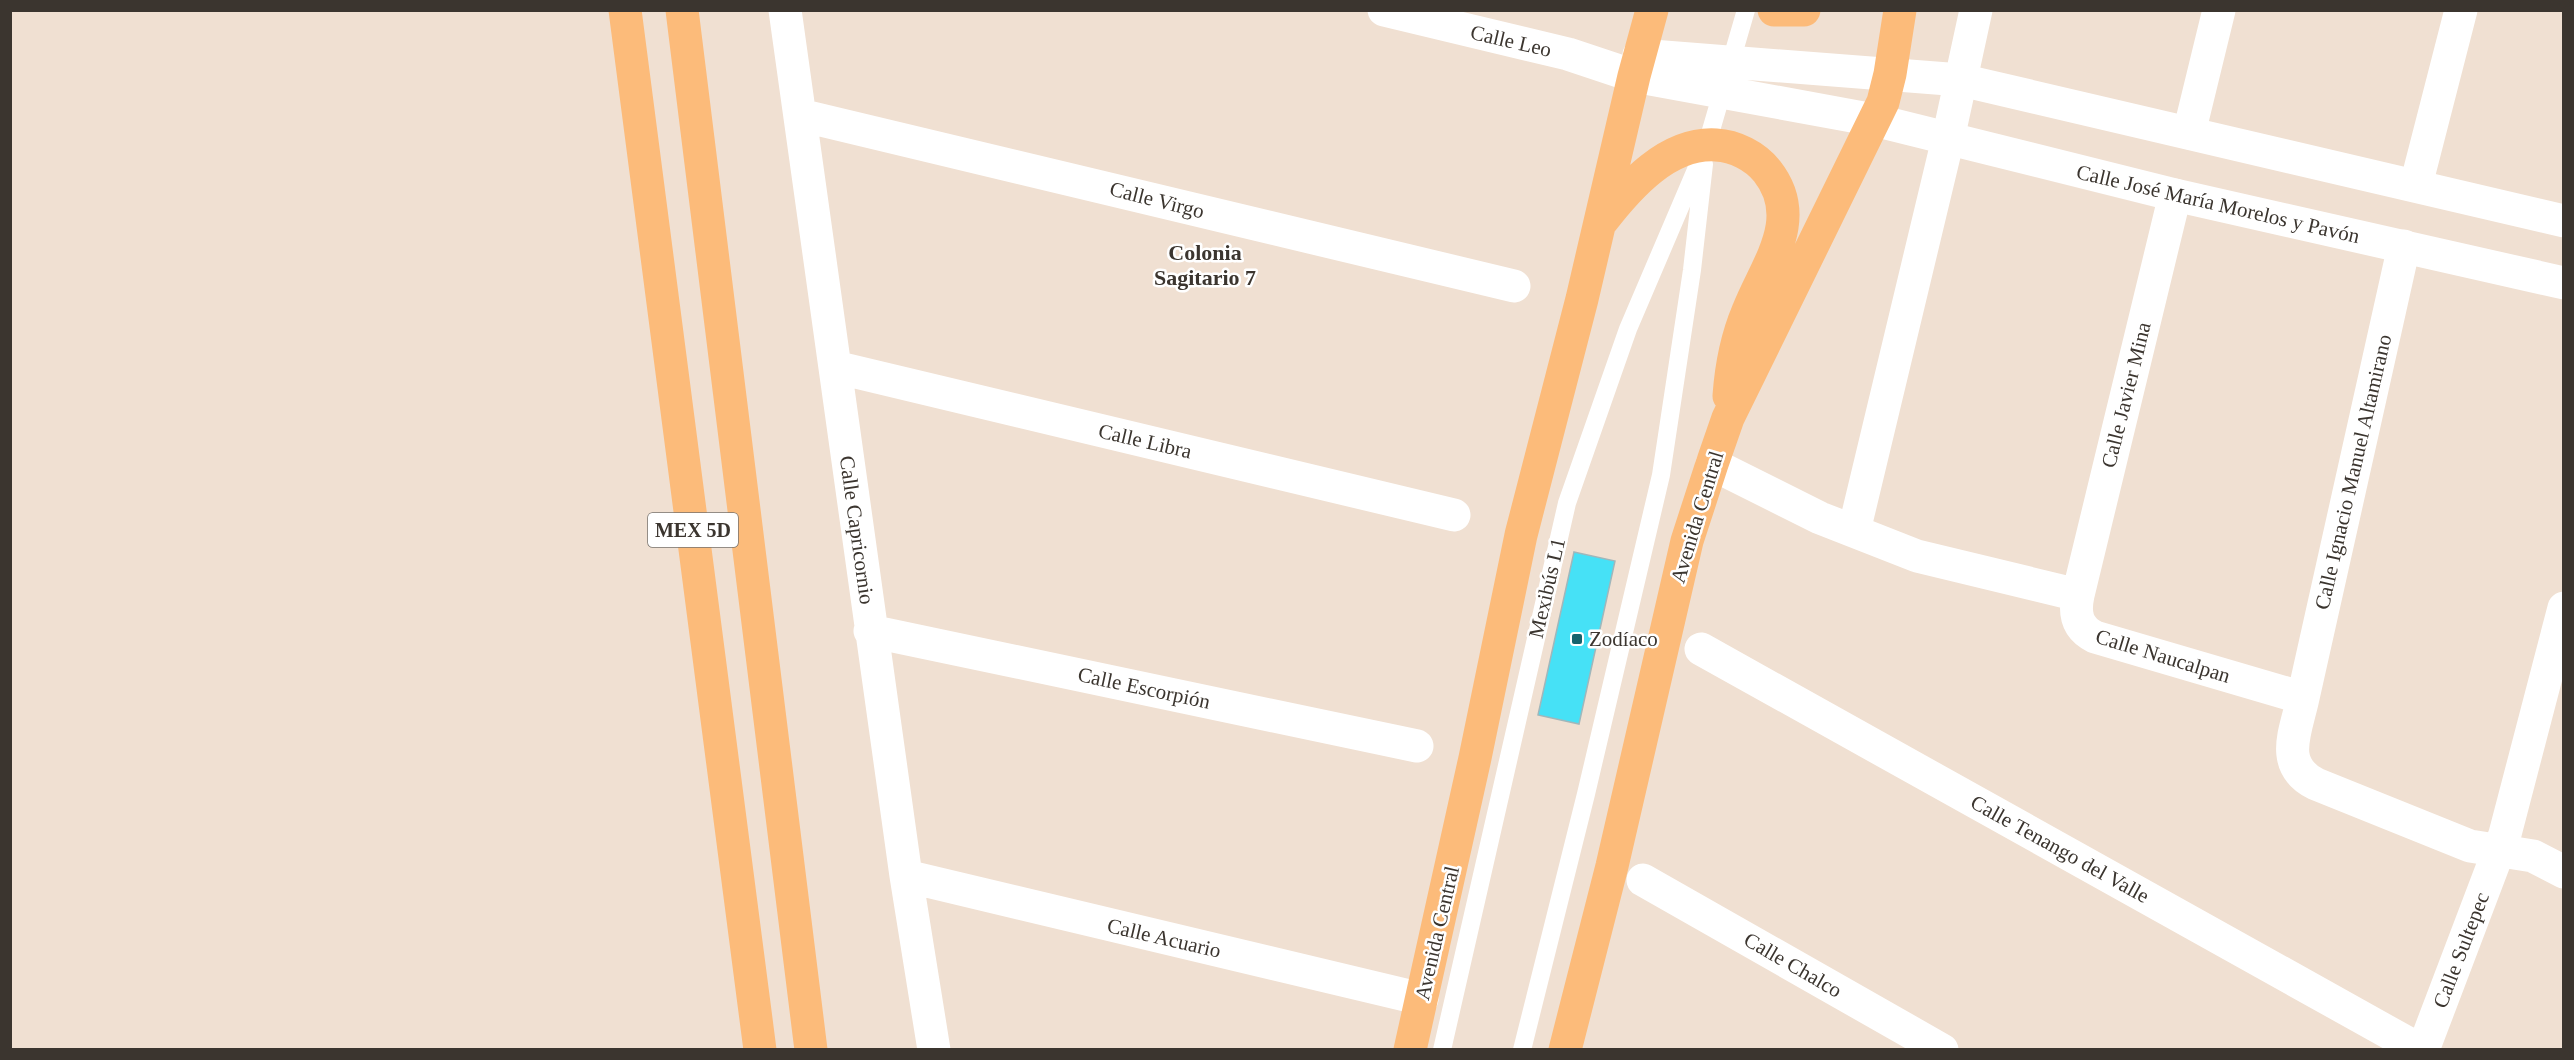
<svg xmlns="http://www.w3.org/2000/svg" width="2574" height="1060" font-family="Georgia,serif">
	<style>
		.building { fill: #46e1f6; stroke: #a0b7bb; stroke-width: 1.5 }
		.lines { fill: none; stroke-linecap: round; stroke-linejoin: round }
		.lane { stroke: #fff; stroke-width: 18 }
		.street { stroke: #fff; stroke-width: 33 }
		.secondary { stroke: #fff; stroke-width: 33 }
		.highway { stroke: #fcbb7a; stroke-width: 33 }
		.poi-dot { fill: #17636d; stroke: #fff; stroke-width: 2 }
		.labels { text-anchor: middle; stroke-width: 5; stroke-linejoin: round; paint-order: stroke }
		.shield { fill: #fff; stroke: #76726d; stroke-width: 1.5 }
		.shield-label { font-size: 20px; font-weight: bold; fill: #3b352f }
		.street-label { font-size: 21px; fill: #3b352f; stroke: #fff }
		.poi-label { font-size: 21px; fill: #3b352f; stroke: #fff; text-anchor: start }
		.neighbourhood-label { font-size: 22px; font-weight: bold; fill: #3b352f; stroke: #fff }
	</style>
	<rect width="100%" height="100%" fill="#f0e0d2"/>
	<path class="building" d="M1574,552l41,9 -36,163 -41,-9z"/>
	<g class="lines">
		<path class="lane" d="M1442,1050l125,-547 61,-174 79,-185 39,-134
			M1522,1050l64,-256 75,-319 31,-205 12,-106"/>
		<path class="street" d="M785,10l121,866 28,174
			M1384,10l184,44 66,22
			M800,115l714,171
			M2189,133l30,-123
			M2416,185l45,-175
			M2175,195l-97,400c-4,19 -1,33 17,42l208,61
			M2404,246l-101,452c-7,33 -25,67 13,86l154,62 63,10 31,16
			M835,367l619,148
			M1712,464l108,54 97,38 161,39
			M1854,531l94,-392 28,-129
			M870,631l547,115
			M1701,649l719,401
			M906,876l516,123
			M1643,880l299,170
			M2423,1050l82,-216 59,-226"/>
		<path class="secondary" d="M1639,55l322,25 603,141
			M1634,76l240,44 301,75 389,88"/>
		<path class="highway" d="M625,10l135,1040
			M682,10l129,1040
			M1774,10h30
			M1602,221c27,-35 66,-79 114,-76 19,1 39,11 51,26 38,48 -1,94 -19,140 -11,26 -17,57 -19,85
			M1410,1050l65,-292 46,-223 61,-236 52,-223 18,-66
			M1565,1050l47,-184 75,-325 25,-77 16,-46 155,-316 7,-28 10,-64"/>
	</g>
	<rect class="poi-dot" x="1571" y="633" width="12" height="12" rx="3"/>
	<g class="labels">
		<rect class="shield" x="648" y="513" width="90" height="34" rx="4.5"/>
		<g class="shield-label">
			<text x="693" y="537">MEX 5D</text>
		</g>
		<g class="street-label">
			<text transform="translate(1511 41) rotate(13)" y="7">Calle Leo</text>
			<text transform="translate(1157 200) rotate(14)" y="7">Calle Virgo</text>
			<text transform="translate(2218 204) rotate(13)" y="7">Calle José María Morelos y Pavón</text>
			<text transform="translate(2126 395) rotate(-76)" y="7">Calle Javier Mina</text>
			<text transform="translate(1145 441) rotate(13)" y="7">Calle Libra</text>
			<text transform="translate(2353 472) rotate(-77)" y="7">Calle Ignacio Manuel Altamirano</text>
			<text transform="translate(1697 517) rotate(-73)" y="7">Avenida Central</text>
			<text transform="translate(857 530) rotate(82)" y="7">Calle Capricornio</text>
			<text transform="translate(1547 588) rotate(-77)" y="7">Mexibús L1</text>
			<text transform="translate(2163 656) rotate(17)" y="7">Calle Naucalpan</text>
			<text transform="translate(1144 688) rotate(12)" y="7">Calle Escorpión</text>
			<text transform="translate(2060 849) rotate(29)" y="7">Calle Tenango del Valle</text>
			<text transform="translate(1437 933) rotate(-77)" y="7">Avenida Central</text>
			<text transform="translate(1164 938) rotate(13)" y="7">Calle Acuario</text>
			<text transform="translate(2461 950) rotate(-69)" y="7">Calle Sultepec</text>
			<text transform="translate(1793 965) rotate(30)" y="7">Calle Chalco</text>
		</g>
		<g class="poi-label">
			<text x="1589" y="646">Zodíaco</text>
		</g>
		<g class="neighbourhood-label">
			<text x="1205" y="260">Colonia<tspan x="1205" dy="25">Sagitario 7</tspan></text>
		</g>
	</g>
	<rect width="2574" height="1060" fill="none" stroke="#3b352f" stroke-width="24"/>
</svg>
